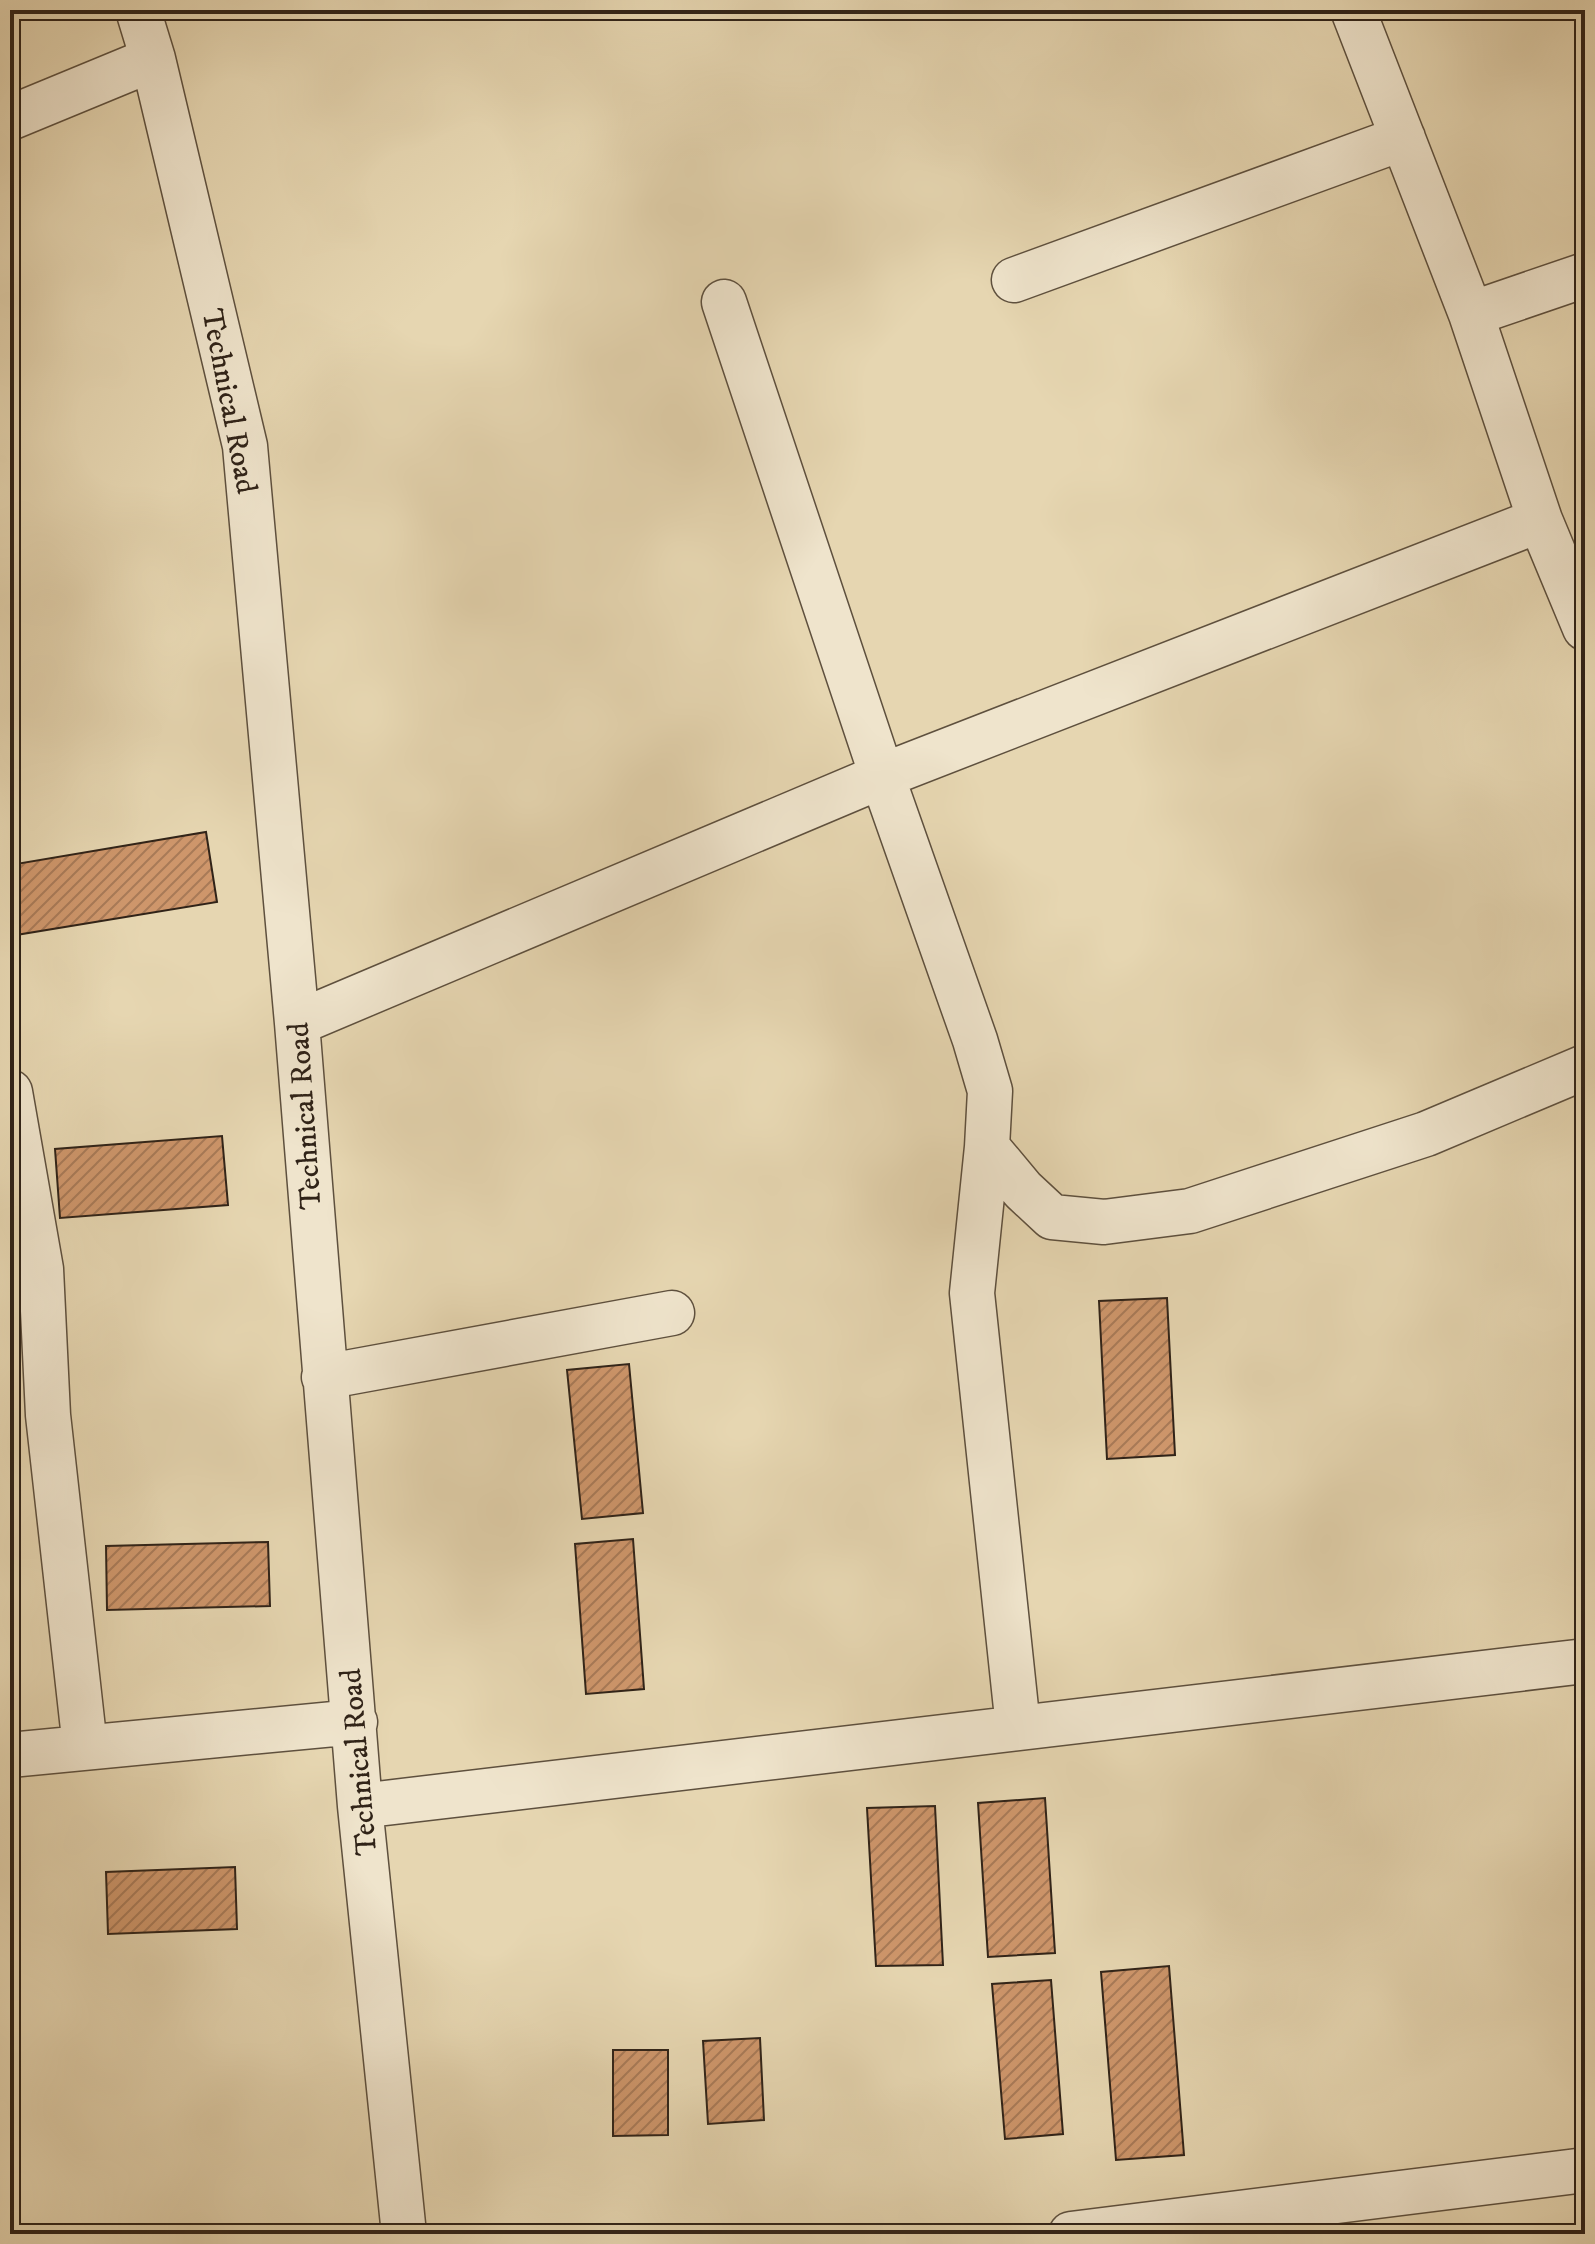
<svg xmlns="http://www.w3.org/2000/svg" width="1595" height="2244" font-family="'IM FELL DW Pica',serif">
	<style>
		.building { fill: url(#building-hatch); stroke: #302318; stroke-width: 2 }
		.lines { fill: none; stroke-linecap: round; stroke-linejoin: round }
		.minor-casing { stroke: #5e503e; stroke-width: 47 }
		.minor { stroke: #efe4cc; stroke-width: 44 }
		.labels { text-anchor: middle; stroke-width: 8; stroke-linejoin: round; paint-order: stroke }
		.street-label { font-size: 30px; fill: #302318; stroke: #efe4cc }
	</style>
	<defs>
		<pattern id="building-hatch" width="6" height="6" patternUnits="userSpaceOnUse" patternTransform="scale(2)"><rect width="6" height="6" fill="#ce966b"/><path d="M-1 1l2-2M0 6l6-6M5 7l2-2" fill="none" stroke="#a87a57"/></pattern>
	</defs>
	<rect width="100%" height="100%" fill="#e6d6b1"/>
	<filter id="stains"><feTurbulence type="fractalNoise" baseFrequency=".0025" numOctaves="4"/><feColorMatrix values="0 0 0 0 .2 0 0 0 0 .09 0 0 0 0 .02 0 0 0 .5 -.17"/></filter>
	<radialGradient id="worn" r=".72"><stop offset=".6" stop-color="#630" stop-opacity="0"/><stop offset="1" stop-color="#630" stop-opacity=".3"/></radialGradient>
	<path class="building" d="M206,832l11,70 -207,34v-71z
		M222,1136l6,69 -168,13 -5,-69z
		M1167,1298l8,157 -68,4 -8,-158z
		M629,1364l14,149 -61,6 -15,-149z
		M633,1539l11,150 -58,5 -11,-150z
		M268,1542l2,64 -163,4 -1,-64z
		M1045,1798l10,155 -67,4 -10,-154z
		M935,1806l8,159 -67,1 -9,-158z
		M235,1867l2,62 -129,5 -2,-62z
		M1169,1966l15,189 -68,5 -15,-188z
		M1051,1980l12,154 -58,5 -13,-155z
		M760,2038l4,82 -56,4 -5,-83z
		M613,2050h55v85l-55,1z"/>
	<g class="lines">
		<g class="minor-casing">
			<path id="minor" d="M138,10l15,49 92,387 52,577 63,783 44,428
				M1353,10l118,304 69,206 45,108
				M10,118l143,-59
				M1014,280l389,-142
				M724,302l158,474 93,264 15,51 -3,56 36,43 29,27 52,5 86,-11 236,-77 159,-67
				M1471,314l114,-39
				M297,1023l585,-247 658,-256
				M10,1092l31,177 7,146 37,332
				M987,1147l-15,146 46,434
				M324,1377l348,-64
				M10,1755l345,-33
				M360,1806l1225,-145
				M1071,2234l514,-64"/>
		</g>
		<use href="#minor" class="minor"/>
	</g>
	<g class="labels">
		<g class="street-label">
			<text transform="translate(230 401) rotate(79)" y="10">Technical Road</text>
			<text transform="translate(304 1116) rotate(-94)" y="10">Technical Road</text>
			<text transform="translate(358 1762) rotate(-95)" y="10">Technical Road</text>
		</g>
	</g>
	<rect width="1595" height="2244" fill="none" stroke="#e6d6b1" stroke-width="40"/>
	<rect x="12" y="12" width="1571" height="2220" fill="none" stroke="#302318" stroke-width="4"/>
	<rect x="20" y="20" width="1555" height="2204" fill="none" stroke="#302318" stroke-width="2"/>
	<rect width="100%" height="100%" filter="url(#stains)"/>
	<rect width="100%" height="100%" fill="url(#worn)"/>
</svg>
